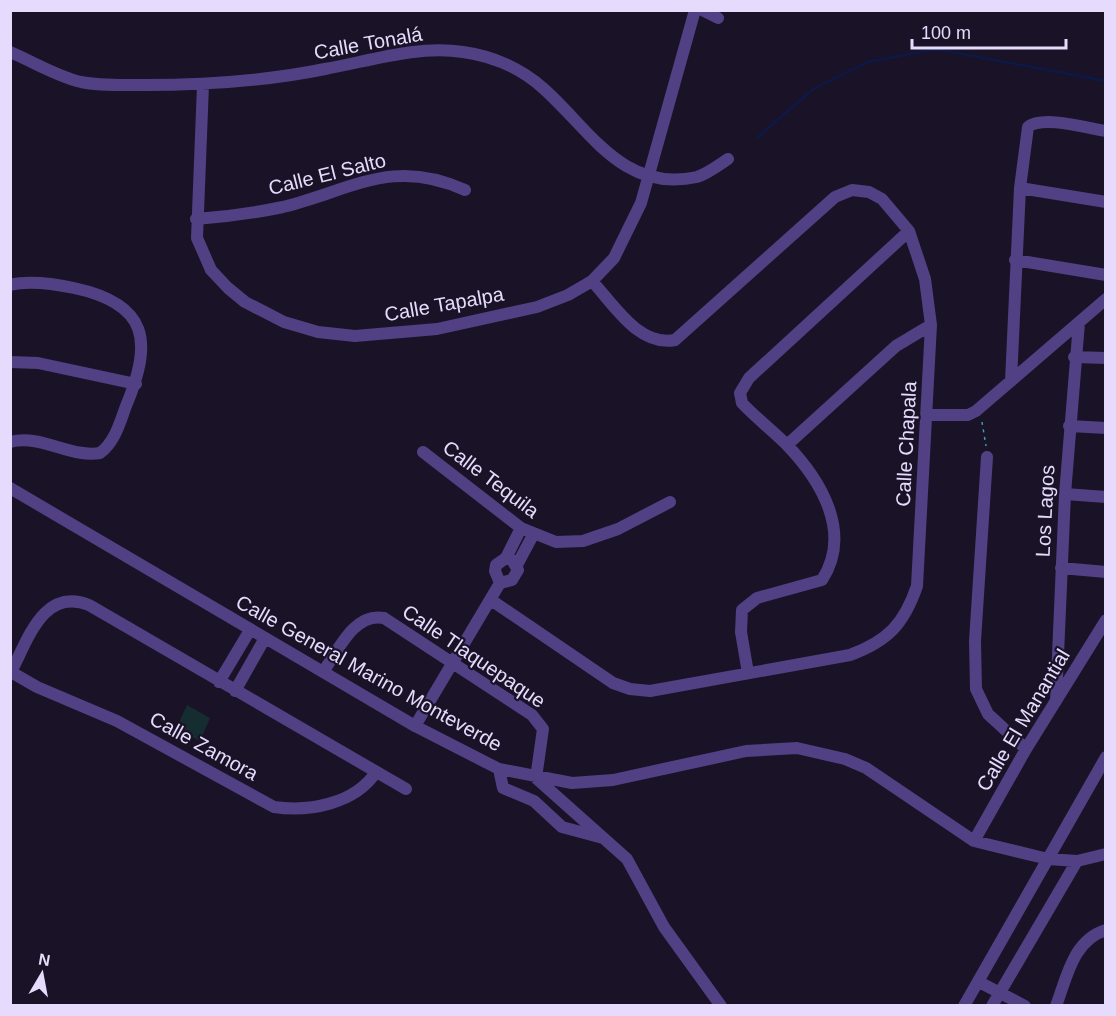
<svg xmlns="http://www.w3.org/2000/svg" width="1116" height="1016" font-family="Helvetica,sans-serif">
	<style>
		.green { fill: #152c31 }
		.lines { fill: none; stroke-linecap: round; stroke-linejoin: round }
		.stream { stroke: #0f1743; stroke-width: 3 }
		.path { stroke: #39a0b2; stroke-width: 1.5; stroke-dasharray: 3 4.5; stroke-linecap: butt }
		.minor { stroke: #514083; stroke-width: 12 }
		.labels { text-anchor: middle; stroke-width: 4.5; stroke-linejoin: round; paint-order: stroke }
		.street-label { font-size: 20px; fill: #e6dbfc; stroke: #1a1227 }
	</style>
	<rect width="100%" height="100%" fill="#1a1227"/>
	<path class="green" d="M187,705l23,13 -10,23 -24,-12z"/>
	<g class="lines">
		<path class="stream" d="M758,137l55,-48 55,-27 68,-13 170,32"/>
		<path class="path" d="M982,422l4,24"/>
		<path class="minor" d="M702,10l16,8
			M10,52c24,10 46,24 71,30 20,4 43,3 63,3 61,0 122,-4 181,-16 45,-8 92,-24 138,-17 30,4 59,17 81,37 47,42 79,104 153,88 10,-3 22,-12 31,-18
			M203,85l-6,153 14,32 17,18 17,14 39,20 34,10 37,4 82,-7 100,-22 31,-12 24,-14 22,-23 27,-55 54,-193
			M1020,188l86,14
			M196,219c30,-2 58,-6 87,-12 69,-17 109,-50 182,-17
			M1015,260l91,15
			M10,285c20,-5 45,-1 64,3 75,16 79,54 52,118 -6,16 -11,36 -26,47 -30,5 -58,-19 -90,-11
			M1074,357l32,1
			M10,362l28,1 98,21
			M1011,381l9,-193 8,-61c14,-12 59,1 78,4
			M928,415h40l8,-4 130,-112
			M1069,426l37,2
			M787,445l109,-99 35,-21
			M423,452l98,76 35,14 27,-1 35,-12 52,-27
			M987,457l-12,184 1,48 12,25 38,35
			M10,488l405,238 84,43 73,14 41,-3 133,-29 51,-3 48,11 21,9 108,73 74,18 29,2 29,-7
			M1065,494l41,3
			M506,558l6,2 6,10 -6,10 -12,3 -5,-12 1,-6z
			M506,558l15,-30
			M517,565l16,-30
			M1061,568l45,4
			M491,600l122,83 17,6 20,2 200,-36c38,-14 54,-31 67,-69l14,-261 -6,-46 -16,-48 -27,-32 -13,-7 -17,-2 -17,7 -160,143c-36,7 -61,-35 -83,-59
			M323,672c15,-21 31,-60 61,-54l148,97 11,14 -7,49 91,81 37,68 57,79
			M748,673l-7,-41 1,-22 15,-12 65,-18c31,-48 -2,-101 -36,-136 -14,-14 -30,-26 -44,-41l-2,-10 9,-15 160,-147
			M219,682l31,-52
			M235,691l30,-53
			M1056,701l9,-207 14,-171
			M415,726l85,-143
			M499,769l4,19 31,13 28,26 41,11
			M376,772c-21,32 -67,40 -102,35l-157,-86 -80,-34 -26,-15c17,-32 32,-85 78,-67l317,184
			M974,841l52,-92 80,-129
			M979,982l46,24
			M964,1006l142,-249
			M992,1006l85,-145
			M1056,1006c11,-29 17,-66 50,-76"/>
	</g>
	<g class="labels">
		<g class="street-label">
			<text transform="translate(368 43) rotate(-10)" y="7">Calle Tonalá</text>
			<text transform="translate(327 174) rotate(-14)" y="7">Calle El Salto</text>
			<text transform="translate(444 304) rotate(-10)" y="7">Calle Tapalpa</text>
			<text transform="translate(906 444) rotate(-87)" y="7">Calle Chapala</text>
			<text transform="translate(491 479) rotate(37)" y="7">Calle Tequila</text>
			<text transform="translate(1045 511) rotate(-87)" y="7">Los Lagos</text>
			<text transform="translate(474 656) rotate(34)" y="7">Calle Tlaquepaque</text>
			<text transform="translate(369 673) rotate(29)" y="7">Calle General Marino Monteverde</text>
			<text transform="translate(1023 720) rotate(-59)" y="7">Calle El Manantial</text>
			<text transform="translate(204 746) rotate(29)" y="7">Calle Zamora</text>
		</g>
	</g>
	<rect width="1116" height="1016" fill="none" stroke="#e6dbfc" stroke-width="24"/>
	<g transform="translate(42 974) rotate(10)" stroke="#1a1227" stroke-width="4.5" paint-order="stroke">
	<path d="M0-4.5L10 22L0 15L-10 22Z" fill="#e6dbfc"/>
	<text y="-9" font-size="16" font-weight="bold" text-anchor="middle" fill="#e6dbfc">N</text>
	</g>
	<path d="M912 39v9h154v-9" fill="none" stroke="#e6dbfc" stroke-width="3"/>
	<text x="921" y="39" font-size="18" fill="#e6dbfc" stroke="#1a1227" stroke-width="4.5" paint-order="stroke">100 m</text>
</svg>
